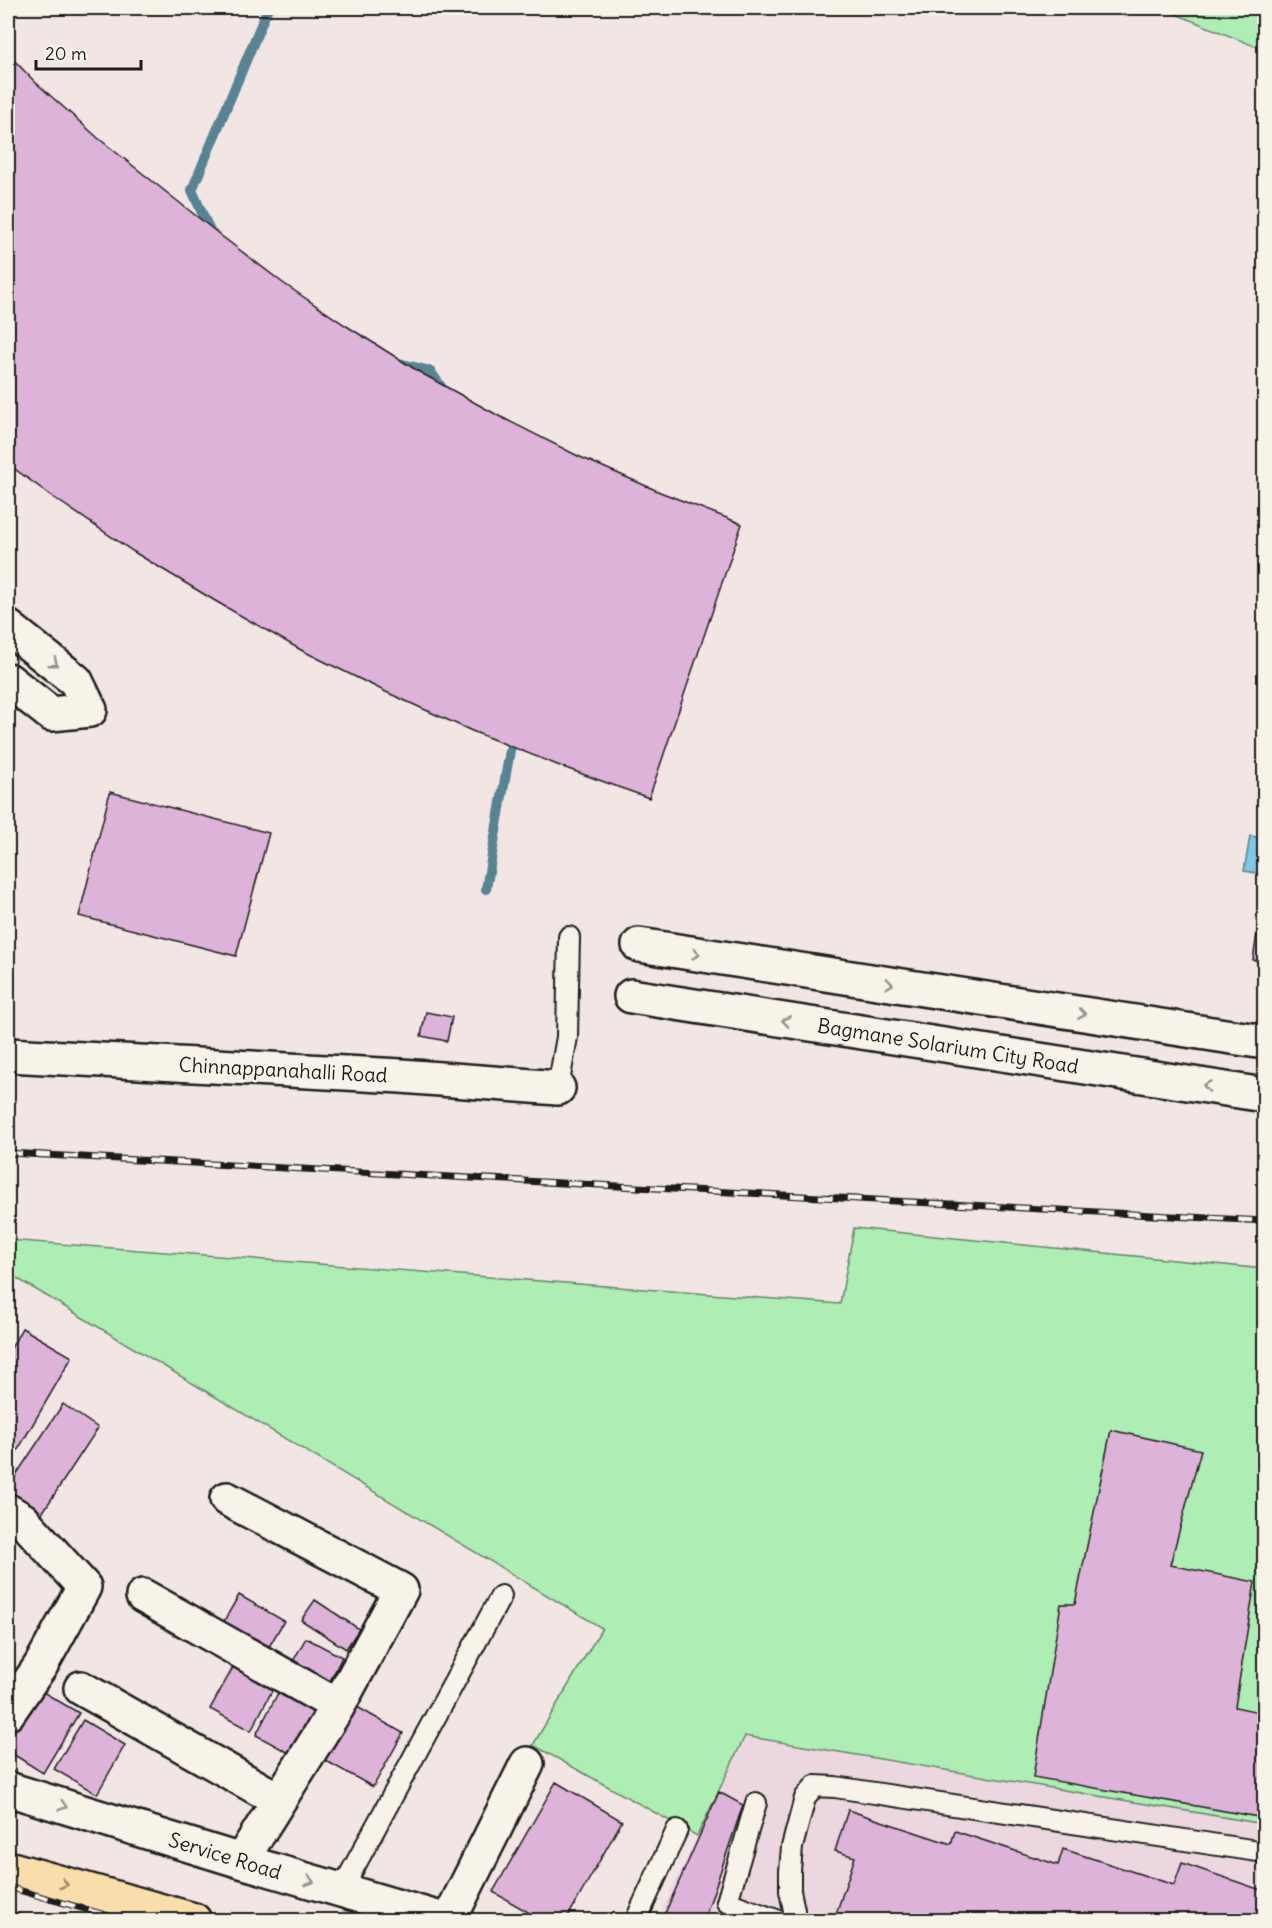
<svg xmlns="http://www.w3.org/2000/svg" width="1272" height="1928" font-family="Delius,sans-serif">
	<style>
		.built { fill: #ecd7e1 }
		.green { fill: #aeedb4; stroke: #658468; stroke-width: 1.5 }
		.water { fill: #80c7e1; stroke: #588392; stroke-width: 1.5 }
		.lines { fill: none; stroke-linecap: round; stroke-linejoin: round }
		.stream { stroke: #588392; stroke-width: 10 }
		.building { fill: #deb3d9; stroke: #1c1c1c; stroke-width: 1.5 }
		.lane-casing { stroke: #1c1c1c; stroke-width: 24 }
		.street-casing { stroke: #1c1c1c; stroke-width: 38 }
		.secondary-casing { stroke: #1c1c1c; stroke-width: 38 }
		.highway-casing { stroke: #1c1c1c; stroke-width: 38 }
		.lane { stroke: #f7f3e8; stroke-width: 20 }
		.street { stroke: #f7f3e8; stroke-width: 33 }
		.secondary { stroke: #f7f3e8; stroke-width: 33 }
		.highway { stroke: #f9deab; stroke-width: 33 }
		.rail-casing { stroke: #1c1c1c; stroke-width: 7 }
		.rail { stroke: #f7f3e8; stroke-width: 4.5; stroke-dasharray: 14; stroke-linecap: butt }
		.oneway { stroke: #94928c }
		.oneway2 { stroke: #96876b }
		.labels { text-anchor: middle; stroke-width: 4.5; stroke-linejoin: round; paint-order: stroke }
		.street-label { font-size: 20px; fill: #1c1c1c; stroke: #f7f3e8 }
	</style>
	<rect width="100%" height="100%" fill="#f2e6e5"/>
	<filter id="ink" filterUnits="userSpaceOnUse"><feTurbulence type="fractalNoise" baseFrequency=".0167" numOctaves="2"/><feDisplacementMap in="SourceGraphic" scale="12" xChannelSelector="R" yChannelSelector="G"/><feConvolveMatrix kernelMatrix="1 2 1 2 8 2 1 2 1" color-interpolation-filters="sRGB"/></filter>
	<g filter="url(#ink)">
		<path class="built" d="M745,1736l519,88v96h-607z"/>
		<path class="green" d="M1166,8h98v42l-98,-40z
			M854,1228l410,41v555l-519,-88 -48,100 -164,-91 69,-117 -594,-355v-33l832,64z"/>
		<path class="water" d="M1250,836l14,2v36l-20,-3z"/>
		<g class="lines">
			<path class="stream" d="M213,238l-21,-48 76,-182
				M395,362l35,9 17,24
				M486,889l27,-156"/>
		</g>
		<path class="building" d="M8,54l26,27 64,57 126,100 59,45 62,42 76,48 78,43 79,40 82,36 82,32 -93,274 -89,-32 -88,-35 -86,-39 -85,-42 -84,-48 -83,-50 -81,-55 -45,-33z
			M110,792l159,41 -33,123 -157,-40z
			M1264,887v75l-11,-2z
			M426,1012l26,5 -5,24 -26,-5z
			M22,1328l50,29 -64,110v-113z
			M63,1404l35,24 -61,93 -29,-20v-14z
			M1111,1430l90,20 -31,115 85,17 -20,125 29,6v105l-231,-41 28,-173h14z
			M239,1595l45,26 -22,38 -45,-26z
			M315,1600l44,29 -13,20 -45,-29z
			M306,1638l36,19 -17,34 -38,-19z
			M235,1664l40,21 -24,46 -41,-22z
			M31,1685l48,28 -36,60 -35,-22v-27z
			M278,1693l43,22 -23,43 -42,-23z
			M350,1703l53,30 -30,54 -54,-30z
			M83,1720l42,25 -28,49 -43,-25z
			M556,1782l66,39 -56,99h-24l-49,-28z
			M719,1792l24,13 -39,115h-42z
			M848,1810l103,34 4,-13 103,34 5,-16 111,36 8,-22 82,28v29h-430l21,-63 -20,-6z"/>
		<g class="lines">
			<g class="lane-casing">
				<path id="lane" d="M558,1088l9,-51 2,-100
					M756,1803l-29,99 49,18
					M341,1891l160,-295
					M636,1920l41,-90
					M793,1920l1,-10 -4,-19v-20l2,-24 13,-49 10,-12 20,1 429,65"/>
			</g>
			<g class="street-casing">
				<path id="street" d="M227,1499l174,91 -63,116
					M8,1511l15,9 61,67 -43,78 -33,48
					M143,1596l195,110 -97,155
					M81,1688l198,112
					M449,1920l78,-156"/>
			</g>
			<g class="secondary-casing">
				<path id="secondary" d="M8,627l68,54 14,29 -39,4 -43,-34
					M639,945l625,97
					M631,996l633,99
					M8,1055l393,21 157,12
					M8,1789l233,72 203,59"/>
			</g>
			<g class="highway-casing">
				<path id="highway" d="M8,1868l186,52"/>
			</g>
			<use href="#lane" class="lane"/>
			<use href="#street" class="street"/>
			<use href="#secondary" class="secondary"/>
			<use href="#highway" class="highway"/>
			<g class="rail-casing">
				<path id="rail" d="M8,1153l1256,68
					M8,1887l115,33
					M8,1914l22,6"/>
			</g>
			<use href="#rail" class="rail"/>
		</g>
		<defs><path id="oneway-chevron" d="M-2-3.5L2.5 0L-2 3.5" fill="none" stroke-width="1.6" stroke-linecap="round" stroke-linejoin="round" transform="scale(1.5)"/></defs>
		<g class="oneway">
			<use href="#oneway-chevron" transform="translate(54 663) rotate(38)"/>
			<use href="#oneway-chevron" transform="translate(696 954) rotate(9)"/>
			<use href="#oneway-chevron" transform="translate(889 984) rotate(9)"/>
			<use href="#oneway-chevron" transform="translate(1082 1014) rotate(9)"/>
			<use href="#oneway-chevron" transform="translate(786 1021) rotate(-171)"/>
			<use href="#oneway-chevron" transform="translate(1207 1086) rotate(-171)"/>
			<use href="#oneway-chevron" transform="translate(63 1806) rotate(17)"/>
			<use href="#oneway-chevron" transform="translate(310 1881) rotate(16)"/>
		</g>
		<use class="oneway2" href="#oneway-chevron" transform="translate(64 1884) rotate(16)"/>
	</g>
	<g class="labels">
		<g class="street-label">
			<text transform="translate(948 1046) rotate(9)" y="7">Bagmane Solarium City Road</text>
			<text transform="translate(283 1070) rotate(3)" y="7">Chinnappanahalli Road</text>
			<text transform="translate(225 1856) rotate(17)" y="7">Service Road</text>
		</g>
	</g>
	<rect width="1272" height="1928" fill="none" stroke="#f7f3e8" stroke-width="30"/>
	<rect x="15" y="15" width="1242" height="1898" fill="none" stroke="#1c1c1c" stroke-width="2" filter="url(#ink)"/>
	<path d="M36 60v9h105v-9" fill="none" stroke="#1c1c1c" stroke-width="3"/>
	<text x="45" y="60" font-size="18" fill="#1c1c1c" stroke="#f7f3e8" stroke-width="4.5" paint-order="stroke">20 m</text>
</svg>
